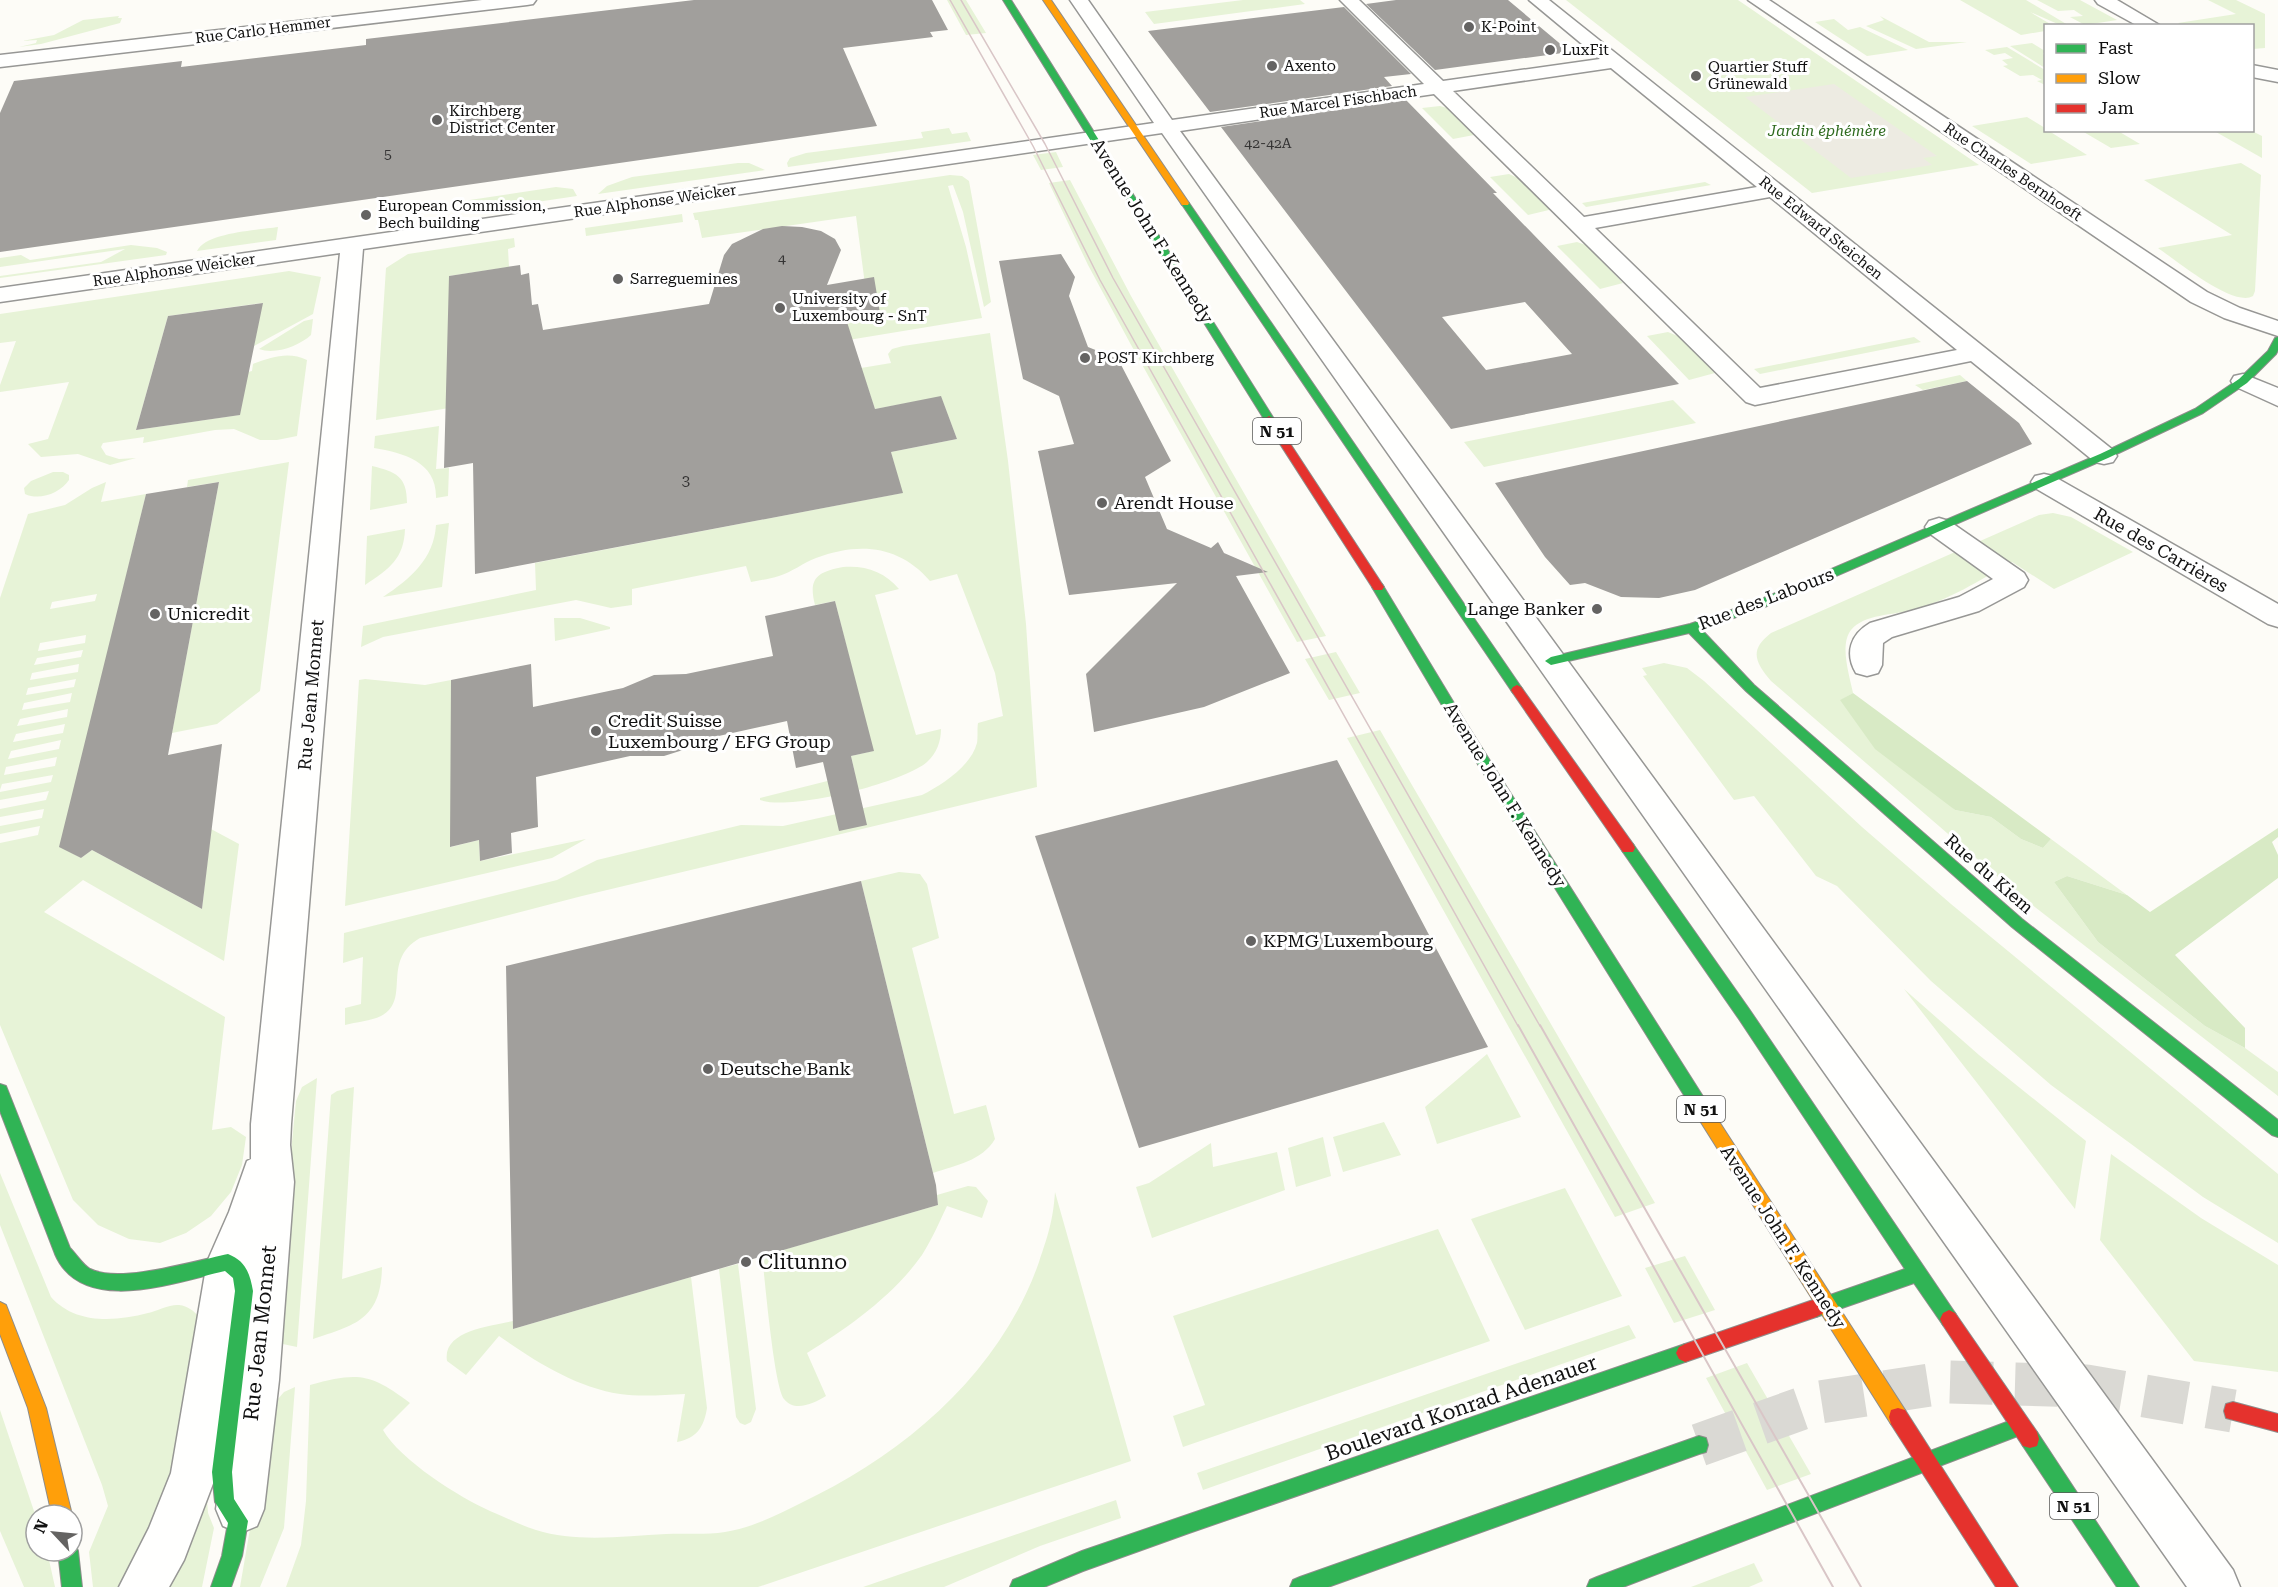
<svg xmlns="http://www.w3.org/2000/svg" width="2278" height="1587" font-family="'Roboto Serif',serif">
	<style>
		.green { fill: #e7f3d7; fill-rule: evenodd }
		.forest { fill: #d8eac5 }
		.plaza { fill: #edebe2 }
		.building { fill: #a19f9c; fill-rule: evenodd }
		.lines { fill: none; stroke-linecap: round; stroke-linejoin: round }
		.secondary-tunnel { stroke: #dad9d4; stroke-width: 43; stroke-dasharray: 43 22; stroke-linecap: butt }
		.street-casing { stroke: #979795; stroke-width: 3 }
		.fast-casing { stroke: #8e8d8b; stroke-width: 2 }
		.slow-casing { stroke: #8e8d8b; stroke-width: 2 }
		.jam-casing { stroke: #8e8d8b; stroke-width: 2 }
		.street { fill: #fffffe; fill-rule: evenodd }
		.fast { fill: #30b455; fill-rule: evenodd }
		.slow { fill: #ff9f0a; fill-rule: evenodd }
		.jam { fill: #e5322d; fill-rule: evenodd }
		.tram-far1 { stroke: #d9c6c7; stroke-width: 1.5 }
		.tram { stroke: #d9c6c7; stroke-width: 2 }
		.poi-dot { fill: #646362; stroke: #fff; stroke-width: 2 }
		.labels { text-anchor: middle; stroke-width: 6; stroke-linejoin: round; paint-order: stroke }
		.far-number-label { font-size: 14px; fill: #353434 }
		.far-poi-label { font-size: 15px; fill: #111; stroke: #fff; text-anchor: start }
		.far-street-label { font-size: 15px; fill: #111; stroke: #fff }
		.far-park-label { font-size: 15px; font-style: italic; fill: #2f6b1f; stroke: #fff }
		.number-label { font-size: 15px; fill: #353434 }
		.shield { fill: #fff; stroke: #585858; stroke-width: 1.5 }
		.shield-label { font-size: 16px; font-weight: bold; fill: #111 }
		.street-label { font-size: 18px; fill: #111; stroke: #fff }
		.poi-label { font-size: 18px; fill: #111; stroke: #fff; text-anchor: start }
		.near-poi-label { font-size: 21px; fill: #111; stroke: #fff; text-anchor: start }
		.near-street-label { font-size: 21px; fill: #111; stroke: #fff }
	</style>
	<rect width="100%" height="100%" fill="#fdfcf7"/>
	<path class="green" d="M947,0h19l20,33 -20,2z
		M1243,0h57l5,4 -151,20 -9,-12z
		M1566,0h172l241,165 -167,28z
		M1960,0h66l42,25h-8l-30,-13 22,13 -6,1 -1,5 -24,4z
		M2037,0h43l37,20 -32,5 -15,-8 13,-1 -9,-6 -16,1z
		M2208,0h28l29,14v34l-12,1 -1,-23h-70l-4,-3 58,-9z
		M119,16l-1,2h4l-2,5 -79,21 -22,3 17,-4 1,-3 -15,1 32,-6 29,-15z
		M1880,16l49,26h38l-51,7 -50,-23 18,-6z
		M1834,19l14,11 12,-3 48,23 -41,6 -52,-34z
		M2032,43l13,8 -2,3 2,1v13l-35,-22z
		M2007,47l38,23v15l-8,-4 5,-1 -9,-5 -13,1 -17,-10 5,-1 -6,-5 11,-2 -8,-5 -11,2 -9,-5z
		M1440,106l7,2 27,27 -21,4 -31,-31z
		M2027,117l18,11 1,2 3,1 38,24 -56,9 -59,-38z
		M949,128l3,6 15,-2 4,9 -183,26 -1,-4 3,-5 16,-5 117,-15 -2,-6z
		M2082,131h36l22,13 -29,4z
		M2223,131h29l10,5v22l-46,-26z
		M1056,152l7,15 -22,3 -8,-15z
		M738,163h11l16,7 -167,24 9,-8 25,-9z
		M2241,163l20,12 -6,116 -2,5c-19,12 -76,-35 -95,-48l74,-13 -88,-55z
		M1509,174l9,4 31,29v3l-21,5 -38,-38z
		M950,175l12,1 7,5 22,121 -7,5 -21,-95 -10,-27 -5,1 18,61 16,71 -176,29 -12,-19 75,-13 -13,-99 -154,22 -4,-18h-3l-2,-7z
		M1070,180l61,116 195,340 -29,6 -167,-299 -42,-78 -39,-82z
		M1705,182l6,3 -125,22 -4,-4z
		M556,187l17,2 4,7 -114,17v-12z
		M682,214l1,8 -97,14 -1,-8z
		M278,227l-2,13 -79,11c9,-19 62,-21 81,-24z
		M514,238l1,9 -7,2 1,18 -60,9 73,120 -146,24 10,-152 22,-14z
		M1577,242l9,3 37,38 -23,6 -43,-43z
		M131,245l26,3 10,4 -1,3 -166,23v-2l101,-14 24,-13 -125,18v-9l21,-3 9,5z
		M289,271l32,6 -8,37 -59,32 8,-43 -94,13 -32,114 103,-15 9,-43 4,-1 1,-7c18,-7 36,-13 54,-4l-10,76 -20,4h-17l-26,-11 -19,1 -72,13 1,-6 -41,6 -2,4 5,8 13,4 17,-1 -26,7 -32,-11 -37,3 -13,-13 20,-5 21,-57 -69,10v-7l16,-44 -16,2v-29z
		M313,319l-2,16c-12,11 -36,20 -52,14l45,-28z
		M1668,332l12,5 35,36 -26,7 -42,-44z
		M990,333l18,128 18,163 11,163 -455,109 -162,42c-40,23 -8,62 -39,78 -10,5 -25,6 -36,9v-17l16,-4 2,-47 -20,6 1,-30 213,-53 40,-20 144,-35 42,1 139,-31c20,-10 49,-29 55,-52 1,-6 0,-14 1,-20l25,-7 -8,-43 -38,-99 -27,7c-31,-36 -71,-39 -114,-23 -13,5 -24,14 -37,18 -9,3 -19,4 -28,6l-5,-16 -114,23v16l-21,3 -35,-8 -193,37 -22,10 2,-21 173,-36 -1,-27 367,-70 -11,-41 66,-13 -16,-42 -66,12 -14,-41 30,-5 -3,-9 4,-5 11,-3z
		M1914,337l7,5 -161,32 -6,-5z
		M1960,375l7,6 -44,9 -8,-5z
		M1673,400l23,23 -212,44 -20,-25z
		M439,426l-3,43 13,-1 -1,28 -12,2c1,-36 -32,-45 -62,-50l1,-12z
		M289,462l-29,229 -43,33 -45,9 47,-251 -32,5 1,-7z
		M372,466c24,6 35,10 35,37l-37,7z
		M53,472h10l6,3v5c-9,13 -29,21 -44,14l-1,-6 7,-7z
		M106,482l-5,20 45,-8 -85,353 20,11 11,-8 110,59 9,-80 28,15 -15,117 -141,-81 -39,32 181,105 -13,113 19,-3 15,10 -4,28 -11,27 -20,24 -25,17 -26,10 -31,-4 -31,-14 -25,-25 -73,-175v-182l38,-8 2,-9 -40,8v-8l42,-8 2,-9 -44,8v-8l46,-9 3,-9 -49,9v-8l51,-10 2,-7 -51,9 -2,6v-192l28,-84 37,-9 27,-17zM97,594l-2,7 -45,8 2,-7zM86,635l-1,8 -47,8 2,-8zM83,650l-2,7 -47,8 3,-7zM79,664l-1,8 -48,8 2,-7zM76,679l-2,8 -48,8 2,-7zM72,693l-2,9 -48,8 2,-7zM68,709l-1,8 -50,9 3,-7zM65,724l-2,9 -50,9 3,-8zM61,740l-2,9 -51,10 3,-8zM57,757l-2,9 -51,9 2,-8z
		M2053,513l18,4 62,35 -79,37 -42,-27c-32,18 -64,39 -100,48 -18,5 -48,4 -61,20 -12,15 -1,47 2,63l-12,7 114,110 36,7 30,22 22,9 8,-9 76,56 -60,-19 -13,6 44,60 107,84 40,22 33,24v24l-265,-206 -242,-209c-16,-19 -22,-31 0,-48l268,-118z
		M449,523l-7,64 -59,10c27,-18 51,-38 53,-72z
		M405,529c-1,30 -16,40 -40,56l2,-49z
		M843,567c22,-2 42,5 56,22l-24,6 41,140 25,-6c0,12 -4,24 -14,33 -24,21 -136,49 -167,38v-2l95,-24 -4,-18 22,-5 -38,-150 -20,4c-7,-27 2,-33 28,-38z
		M554,618h26l30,9v2l-55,12z
		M1336,652l24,41 -31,7 -24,-41z
		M1664,663l23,5 17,13 158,146 89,77 327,270v69l-75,-46 -152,-112 -120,-104 -94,-95 -21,-10 -62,-80 -20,4 -91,-124 4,-1 -5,-7z
		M365,679l60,6 26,-5v167l28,-7 1,21 106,-22 -34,19 -207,48 14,-226z
		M1380,730l275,473 -40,14 -268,-479z
		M899,872l21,2 7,10 12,54 -27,10 42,166 32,-9 9,34c-13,22 -39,26 -62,34l-72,-292z
		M1904,989l75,66 107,86 -11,68z
		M1487,1054l34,63 -84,27 -12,-37z
		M317,1078l-20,269 -19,-4 -5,-7 23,-235 6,-14z
		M354,1087l-12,192 40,-12c-1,52 -26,58 -69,72l18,-244 6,-4z
		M1384,1122l17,33 -58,17 -10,-35z
		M1323,1137l8,39 -35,11 -8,-39z
		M1211,1143l2,24 64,-15 8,38 -133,48 -16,-51 13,-4z
		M2111,1154l90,64 77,47v107l-84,-11 -94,-121z
		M0,1173l51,124c24,27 63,25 97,16 9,-2 22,-9 31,-8 9,1 15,6 20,12l-20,152 -51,118h-35l-4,-35 19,-46 -6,-21 -102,-260z
		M968,1186l8,1 12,14 -6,17 -35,-12c-8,17 -15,33 -25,49 -28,40 -74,73 -115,98l19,43c-12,7 -31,17 -42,3 -10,-13 -19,-119 -22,-143l176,-51 -1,-10z
		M1565,1188l57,108 -97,34 -54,-111z
		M1055,1192l76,269 -373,126h-472l15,-42 5,-44 4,-116c48,-13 60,-12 100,18l-27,27c17,30 76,67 107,81 15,6 30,14 46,19 41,13 88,6 130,4 20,-1 40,1 59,-2 27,-4 52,-17 76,-29 104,-49 199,-130 238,-241 9,-27 14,-41 16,-70z
		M1438,1229l52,112 -307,106 -10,-31 32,-11 -32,-89z
		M1685,1256l30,54 -41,13 -29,-55z
		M738,1264l18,145 -5,13 -6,3 -5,-2 -4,-6 -17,-148z
		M691,1277l16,131c-3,19 -10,30 -30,34l8,-48c-22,1 -44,3 -65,0 -45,-7 -85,-33 -121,-58l-33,39 -19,-14c-5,-31 45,-35 66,-40v8z
		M1629,1325l7,13 -433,152 -6,-17z
		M1747,1363l64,111 -44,16 -61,-112z
		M295,1387l-11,141 -24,59h-20l31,-180 13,-15z
		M0,1410l36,107v34h11l8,36h-31l-24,-56z
		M205,1474l3,39 6,15 -12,59h-44z
		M1116,1500l5,18 -81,28 -96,41h-81z
		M1754,1563l9,18 -14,6h-58z"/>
	<path class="forest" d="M1853,693l198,146 -8,9 -22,-9 -30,-22 -36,-7 -80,-61 -35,-49z
		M2278,828v9l-6,5 6,13v23l-103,77 70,73v20l-40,-22 -107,-84 -44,-60 13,-6 60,19 23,17z"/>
	<path class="plaza" d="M1834,84l103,72 -14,2 9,7 -81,13 -106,-81z"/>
	<path class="building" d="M694,0h238l16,30 -18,2 3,5 -90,11 34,78 -877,126v-139l14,-32 168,-20 -1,6 185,-22v-6z
		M1396,0h112l62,52 -135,18 -69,-66z
		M1344,7l67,67 -27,3 8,9 -182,26 -62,-81z
		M1406,100l91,93h-4l186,191 -228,45 -230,-302zM1525,302l47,52 -86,16 -44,-53z
		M782,226l20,1 19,4 14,8 6,11 -14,35 47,-8 6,36 -34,6 29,90 66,-13 16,43 -66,13 12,41 -428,81 -2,-111 -29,5 5,-192 71,-11 1,10 8,-2 3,32 6,-1 5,26 166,-26 15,-49 8,-11 31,-15z
		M1061,254l14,23 -6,19 19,51 30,12 53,102 -26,16 22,52 44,19 7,-6 6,11 44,19 -32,4 54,97 -86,34 -110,25 -8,-58 91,-91 -108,12 -31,-144 36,-7 -15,-48 -36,-17 -24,-118z
		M263,303l-23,112 -104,15 32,-114z
		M1967,381l52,42 13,21 -337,146 -36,8 -38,-1 -36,-14 -15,2 -25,-28 -50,-74z
		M219,482l-51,273 54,-11 -20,165 -110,-59 -11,8 -22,-11 87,-353z
		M835,601l39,150 -23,5 16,69 -28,6 -16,-69 -27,6 -9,-47 -91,20 -13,9 -19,6h-34l-94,21 2,50 -27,6 1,20 -32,8 -1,-21 -29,7 1,-167 80,-16 2,43 90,-19 31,-13 32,-1 87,-18 -8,-40z
		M1337,760l151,287 -349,101 -104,-312z
		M861,881l75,304 2,20 -425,124 -7,-363z"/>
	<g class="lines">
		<path class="secondary-tunnel" d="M1699,1445l121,-43 129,-20 137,4 147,25"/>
		<g class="street-casing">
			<path id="street" d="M482,0h54l-3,4 -6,1 -527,62v-12z
				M1070,0h18l84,120 252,-36 -84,-84h19l84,81 157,-22 -71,-59h20l564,450 4,6 -4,6 -9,2 -9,-2 -124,-101 -216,44 -9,-3 -312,-308 -254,37 1053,1439 7,17h-53l-1025,-1454 -799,116 -72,875 -1,21 4,37 -15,198 -15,129 -7,17 -17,7 -17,-7 -7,-17 19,-129 6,-61 -24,154 -33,87 -15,27h-50l30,-59 22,-55 36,-211 22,-50 18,-51 4,-2v-35l89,-871 -340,49v-14l1154,-165zM1611,68l146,119 -173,30 -131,-126zM1770,197l187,153 -197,38 -165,-160z
				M1748,0h21l438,292 33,16 38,13v15l-54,-18 -33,-16z
				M2095,0h22l44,26h-23l-40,-22z
				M2252,65l26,5v12l-26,-5z
				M2243,374l35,14v18l-44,-20 -3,-5 3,-5z
				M2044,474l9,2 225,128v23l-10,-3 -233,-136 -4,-6 4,-6z
				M1939,518l10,3 75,52 4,7 -4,7 -45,24 -87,26 -9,6 -1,22 -4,8 -11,3 -11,-3c-12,-20 -5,-39 14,-50l89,-26 34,-18 -64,-46 -4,-6 4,-6z"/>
		</g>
		<g class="fast-casing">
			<path id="fast" d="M1003,0h8l263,419 -1,2h-8l-1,-2z
				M1182,201l7,2 332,484 2,3 -2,3h-8l-332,-490z
				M2278,337v13l-2,4 -29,29 -44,30 -95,45 -348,151 -59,20 53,56 268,234 256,201v17l-6,-2 -260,-208 -266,-236 -57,-58 -138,32 -6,-4 6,-4 139,-33 62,-21 348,-149 95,-45 44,-30 29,-28 7,-13z
				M1378,583l4,1 84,139 243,383 2,5 -2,5 -6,2 -6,-2 -241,-387 -84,-142z
				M1628,842l5,2 116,165 206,304 3,6 -3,6 -6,3 -6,-3 -29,-42 -98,34 -6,-3 -3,-6 3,-6 95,-33 -166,-250 -116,-167 -2,-4 2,-4z
				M0,1084l6,2 2,5 62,157c6,6 13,17 20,21 29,15 105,-8 138,-15 18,7 22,20 25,37l-21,181 2,27 14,22 -6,35 -11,31h-20l11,-31 6,-33 -13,-21 -3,-30 23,-181 -2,-13 -8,-7c-49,11 -143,46 -170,-17l-55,-143z
				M1685,1344l6,3 3,6 -3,6 -6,3 -496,171 -106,38 -39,16h-34l3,-7 69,-29z
				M2020,1417l7,2 2,7 -2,5 10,1 102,155h-22l-94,-141 -2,-7 2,-5 -400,153h-36l3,-7 7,-3z
				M1699,1436l7,2 2,7 -2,7 -7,2 -371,133h-38l3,-7 7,-3z
				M72,1543l3,1 3,7 4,36h-20l-4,-36h14z"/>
		</g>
		<g class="slow-casing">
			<path id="slow" d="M1043,0h8l138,203 -1,2h-6z
				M1703,1104l6,2 196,304 2,7 -2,7 -7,2 -7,-2 -194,-308 -2,-5 2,-5z
				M0,1302l6,3 40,103 26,107h-20l-24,-107 -28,-74z"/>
		</g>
		<g class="jam-casing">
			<path id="jam" d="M1269,416l5,3 108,165 2,3 -2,3h-8l-110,-171z
				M1517,685l4,2 112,157 2,4 -2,4h-10l-110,-159 -2,-3 2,-3z
				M1816,1299l6,3 3,6 -3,6 -6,3 -131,45 -6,-3 -3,-6 3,-6 6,-3z
				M1949,1310l6,3 82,119 2,7 -2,7 -7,2 -7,-2 -80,-121 -3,-6 3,-6z
				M2233,1402l45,12v18l-52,-14 -2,-7 2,-7z
				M1898,1408l7,2 113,177h-22l-105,-163 -2,-7 2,-7z"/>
		</g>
		<use href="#street" class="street"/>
		<use href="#fast" class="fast"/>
		<use href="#slow" class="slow"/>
		<use href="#jam" class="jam"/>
		<path class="tram-far1" d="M950,0l83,146 67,134 418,746
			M961,0l84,144 68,134 427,748"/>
		<path class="tram" d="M1518,1025l315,562
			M1540,1025l321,562"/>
	</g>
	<g class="poi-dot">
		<circle cx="1469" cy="27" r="6"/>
		<circle cx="1550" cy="50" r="6"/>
		<circle cx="1272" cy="66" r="6"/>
		<circle cx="1696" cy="76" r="6"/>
		<circle cx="437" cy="120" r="6"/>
		<circle cx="366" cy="215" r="6"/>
		<circle cx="618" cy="279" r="6"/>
		<circle cx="780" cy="308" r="6"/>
		<circle cx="1085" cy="358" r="6"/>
		<circle cx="1102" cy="503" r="6"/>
		<circle cx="1597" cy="609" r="6"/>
		<circle cx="155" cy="614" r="6"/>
		<circle cx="596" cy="731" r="6"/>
		<circle cx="1251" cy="941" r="6"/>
		<circle cx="708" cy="1069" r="6"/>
		<circle cx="746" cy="1262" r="6"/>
	</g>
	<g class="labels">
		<g class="far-number-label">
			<text x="1268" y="148">42-42A</text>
			<text x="388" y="159">5</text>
			<text x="782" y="263">4</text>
		</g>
		<g class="far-poi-label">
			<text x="1481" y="32">K-Point</text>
			<text x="1562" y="55">LuxFit</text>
			<text x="1284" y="71">Axento</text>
			<text x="1708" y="72">Quartier Stuff<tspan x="1708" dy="17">Grünewald</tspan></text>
			<text x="449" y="116">Kirchberg<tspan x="449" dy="17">District Center</tspan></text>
			<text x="378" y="211">European Commission,<tspan x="378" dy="17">Bech building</tspan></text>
			<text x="630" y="284">Sarreguemines</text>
			<text x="792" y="304">University of<tspan x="792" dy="17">Luxembourg - SnT</tspan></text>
			<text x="1097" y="363">POST Kirchberg</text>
		</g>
		<g class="far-street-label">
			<text transform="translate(263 30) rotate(-7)" y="5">Rue Carlo Hemmer</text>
			<text transform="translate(1338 102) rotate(-8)" y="5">Rue Marcel Fischbach</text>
			<text transform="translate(2013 172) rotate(34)" y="5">Rue Charles Bernhoeft</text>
			<text transform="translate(655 201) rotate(-8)" y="5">Rue Alphonse Weicker</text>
			<text transform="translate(1821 228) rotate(39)" y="5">Rue Edward Steichen</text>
			<text transform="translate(174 270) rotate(-8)" y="5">Rue Alphonse Weicker</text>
		</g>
		<g class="far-park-label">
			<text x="1827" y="136">Jardin éphémère</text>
		</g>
		<g class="number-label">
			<text x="686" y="486">3</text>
		</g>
		<g class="shield">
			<rect x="1253" y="418" width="48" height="26" rx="4.5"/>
			<rect x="1677" y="1096" width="48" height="26" rx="4.5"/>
			<rect x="2050" y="1493" width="48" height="26" rx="4.5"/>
		</g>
		<g class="shield-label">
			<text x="1277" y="437">N 51</text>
			<text x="1701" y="1115">N 51</text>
			<text x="2074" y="1512">N 51</text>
		</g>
		<g class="street-label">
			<text transform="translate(1152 231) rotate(58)" y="6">Avenue John F. Kennedy</text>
			<text transform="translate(2161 550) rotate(30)" y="6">Rue des Carrières</text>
			<text transform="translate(1766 599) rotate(-21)" y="6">Rue des Labours</text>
			<text transform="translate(311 695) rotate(-85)" y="6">Rue Jean Monnet</text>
			<text transform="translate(1505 795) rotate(58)" y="6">Avenue John F. Kennedy</text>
			<text transform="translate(1989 874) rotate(41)" y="6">Rue du Kiem</text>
			<text transform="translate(1783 1237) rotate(57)" y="6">Avenue John F. Kennedy</text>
		</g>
		<g class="poi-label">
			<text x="1114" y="509">Arendt House</text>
			<text x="1585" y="615" text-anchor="end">Lange Banker</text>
			<text x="167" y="620">Unicredit</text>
			<text x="608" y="727">Credit Suisse<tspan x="608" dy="21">Luxembourg / EFG Group</tspan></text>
			<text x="1263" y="947">KPMG Luxembourg</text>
			<text x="720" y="1075">Deutsche Bank</text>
		</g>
		<g class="near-poi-label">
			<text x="758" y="1269">Clitunno</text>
		</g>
		<g class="near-street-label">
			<text transform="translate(260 1333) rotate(-84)" y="7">Rue Jean Monnet</text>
			<text transform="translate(1461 1408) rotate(-19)" y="7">Boulevard Konrad Adenauer</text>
		</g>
	</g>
	<rect x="2044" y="24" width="210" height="108" fill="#ffffff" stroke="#a0a0a0" stroke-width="1.5"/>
	<rect x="2056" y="44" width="30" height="9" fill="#30b455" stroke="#a0a0a0" stroke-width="1.5"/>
	<text x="2098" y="54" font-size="18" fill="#111111">Fast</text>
	<rect x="2056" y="74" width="30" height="9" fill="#ff9f0a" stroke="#a0a0a0" stroke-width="1.5"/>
	<text x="2098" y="84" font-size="18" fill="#111111">Slow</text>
	<rect x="2056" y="104" width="30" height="9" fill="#e5322d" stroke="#a0a0a0" stroke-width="1.5"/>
	<text x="2098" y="114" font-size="18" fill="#111111">Jam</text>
	<g transform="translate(54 1533) rotate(296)"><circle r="28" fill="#ffffff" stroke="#a0a0a0" stroke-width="1.5"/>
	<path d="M0-4.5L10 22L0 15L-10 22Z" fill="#646362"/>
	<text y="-9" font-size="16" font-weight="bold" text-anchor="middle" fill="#111111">N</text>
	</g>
</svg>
